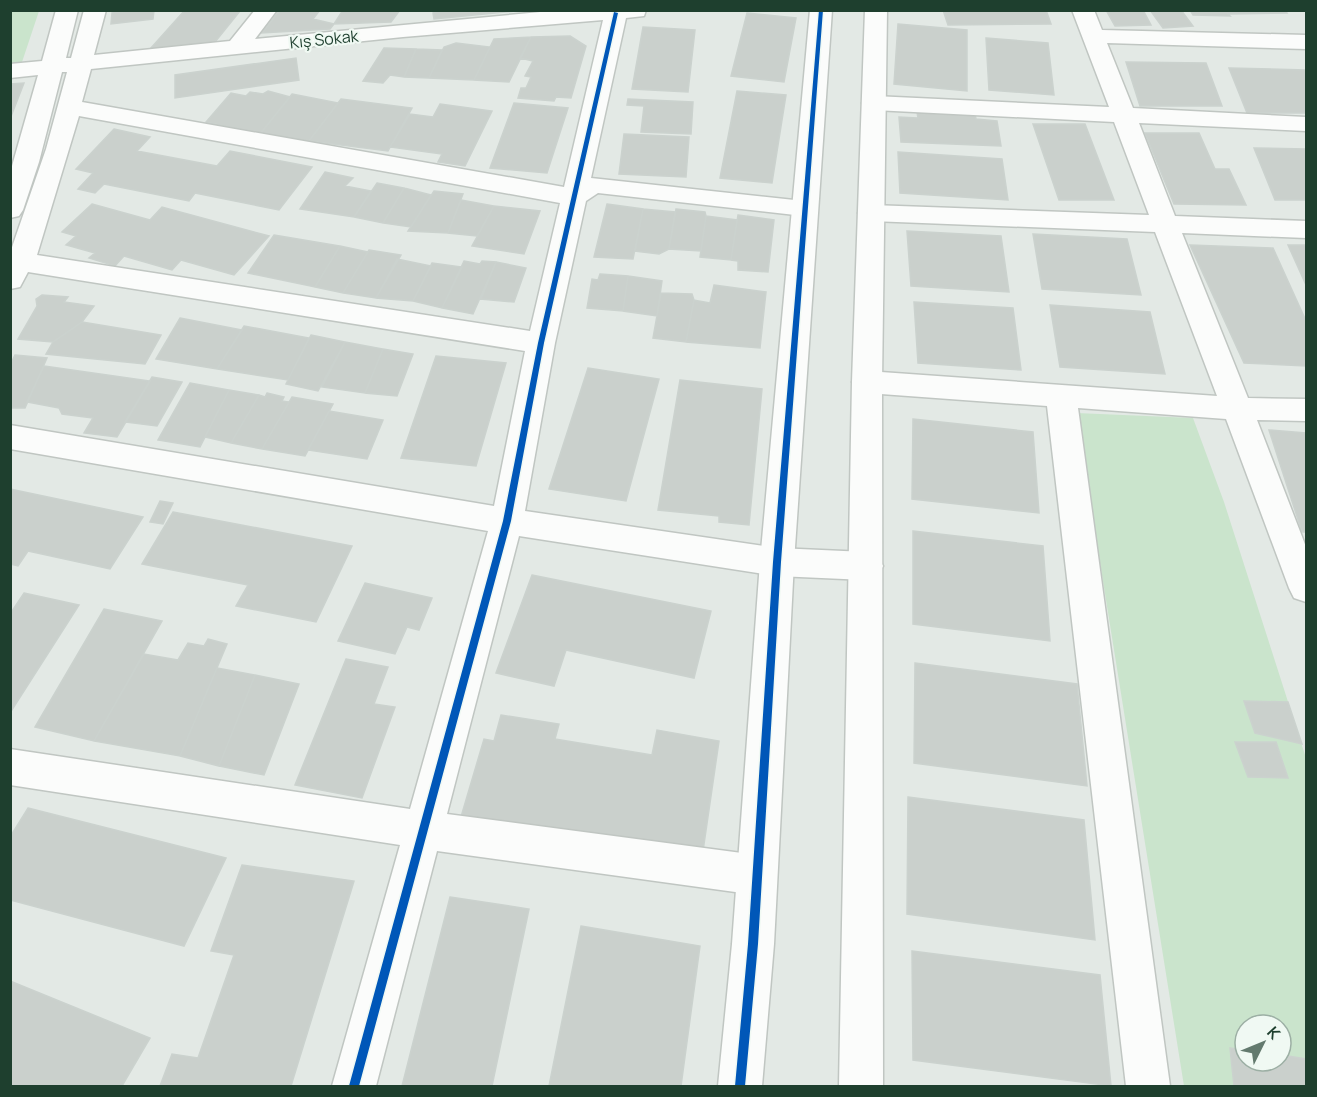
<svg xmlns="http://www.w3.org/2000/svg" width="1317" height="1097" font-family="Manrope,sans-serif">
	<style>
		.green { fill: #cae4cc; fill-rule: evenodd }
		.building { fill: #cad0cc; stroke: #cbd2ce; stroke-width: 1.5 }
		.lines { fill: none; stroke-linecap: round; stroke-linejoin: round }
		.minor-casing { stroke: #c0c6c2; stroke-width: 3 }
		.tertiary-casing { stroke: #c0c6c2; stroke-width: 3 }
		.minor { fill: #fbfcfb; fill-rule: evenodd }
		.tertiary { fill: #fbfcfb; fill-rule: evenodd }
		.cycleway-casing { stroke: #f0f9f3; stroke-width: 3 }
		.cycleway { fill: #0057b8; fill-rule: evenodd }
		.labels { text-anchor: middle; stroke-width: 4.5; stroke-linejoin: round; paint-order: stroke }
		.far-street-label { font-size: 16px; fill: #1e3f2e; stroke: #f0f9f3 }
	</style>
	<rect width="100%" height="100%" fill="#e3e9e5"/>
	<path class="green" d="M10,11h29l-18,54 -11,1z
		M1076,413l117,5 31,84 82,256v328h-122zM1245,1025h36v36h-36z"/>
	<path class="building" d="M137,10h17l-1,9 -42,5 1,-11z
		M185,10h48l7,1 -25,31 -65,7z
		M280,10h40l-7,9 21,5 -4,5 -68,4z
		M343,10h57l-9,12 -57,2z
		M440,10h86l-92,9 -1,-6z
		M943,10h103l5,14 -103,1z
		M1106,10h37l8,15 -36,1z
		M1150,10h31l12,16 -30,2z
		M1190,10h95l2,3 -59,1 2,2 -37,-1z
		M747,13l49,5 -12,64 -53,-6z
		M898,24l69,6v61l-73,-7z
		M643,27l52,3 -7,62 -56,-3z
		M570,36l16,10 -15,52 -15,-1 -2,4 -36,-3 3,-10h5l5,-11 -6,-1 8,-15 -13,-3 11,-21z
		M531,37l-22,45 -35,-2 20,-41z
		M986,38l62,5 6,52 -65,-5z
		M456,43l34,4 -16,33 -45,-2 15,-31z
		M384,48l32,1 -12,28 -14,-2 -7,8 -20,-2z
		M416,49l26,1 -13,28 -25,-1z
		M296,58l3,22 -124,18v-23z
		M1126,62l80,1 16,43h-82z
		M1229,68l77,2v43h-59z
		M24,83l-14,36v-35z
		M268,91l22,6 -30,37 -54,-12 25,-29 15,3 4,-4 13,2z
		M737,91l49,4 -14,88 -52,-5z
		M292,94l46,9 -29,38 -49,-7z
		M341,99l71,9 -24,43 -79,-10z
		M628,99l65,3 -2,32 -50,-2 3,-26 -17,-1z
		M514,103l54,5 -21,65 -57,-5z
		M440,104l52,7 -27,55 -27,-4 4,-8 -52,-7 20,-33 23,3z
		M917,112l58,2 1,5 21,2 4,25 -100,-4 -2,-25 19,1z
		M1033,124h52l29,76h-55z
		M114,129l36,8 -13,14 80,15 13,-15 82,16 -33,43 -84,-17 -6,8 -85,-17 -9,9 -17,-4 15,-16 -17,-4z
		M1145,133h54l16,36h14l17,36 -72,-1z
		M624,134l65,3 -3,40 -67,-3z
		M1254,148l52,1v51h-31z
		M898,152l104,7 6,41 -108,-7z
		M325,172l28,6 -8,8 26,5 -17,26 -54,-8z
		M377,183l27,5 -21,35 -29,-6z
		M404,188l27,7 -20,32 -28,-4z
		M434,191l29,3 -15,39 -40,-2z
		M461,200l33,6 -17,30 -29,-3z
		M92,204l58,16 12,-13 107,29 -35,39 -53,-15 -9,10 -48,-14 -9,10 -26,-8 6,-5 -29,-8 10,-9 -14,-4z
		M607,204l36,5 -10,50 -39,-2z
		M494,206l46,5 -16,43 -52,-8z
		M643,209l32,3 -6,37 -10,5 -24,-3z
		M676,209l29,3 1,4 -5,35 -32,-2z
		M738,215l36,5 -6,52 -30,-2v-9l-7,-1z
		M706,216l31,4 -6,40 -31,-3z
		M907,231l94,5 8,56 -98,-6z
		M1033,234l94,5 14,56 -99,-6z
		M274,235l66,11 -25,41 -67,-14z
		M1190,245l83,3 33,73v45l-62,-3z
		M1288,245h18v40z
		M340,246l28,6 -25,41 -28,-6z
		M369,250l32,5 -25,43 -33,-5z
		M397,259l34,7 -18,35 -37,-3z
		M464,261l16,3 2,-3 14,1 -23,52 -31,-6z
		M496,262l30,6 -12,34 -33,-3z
		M432,263l30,4 -20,41 -29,-7z
		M600,274l28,2 -5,35 -36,-3 5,-29 6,1z
		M628,276l34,5 -5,35 -34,-5z
		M714,285l52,7 -6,56 -74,-6 8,-42 16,3z
		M661,293l31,1 2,6 -8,42 -33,-4z
		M42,295l26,2 -4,5 30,4 -12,16 -29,20 -35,-3 19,-33 -1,-7z
		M914,302l99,6 8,62 -103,-7z
		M1050,305l100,7 15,62 -105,-7z
		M180,318l62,12 -25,39 -61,-10z
		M82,322l79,13 -16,29 -99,-10 7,-12z
		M244,326l65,12 -21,42 -71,-11z
		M311,335l34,7 -27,49 -32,-7z
		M345,342l38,7 -18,44 -43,-6z
		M383,349l30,5 -16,42 -32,-3z
		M15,355l32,3 -22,50h-15v-43z
		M436,356l70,7 -30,103 -75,-8z
		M44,366l106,15 -33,56 -33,-4 9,-15 -31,-4 -3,-6 -32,-6z
		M588,368l71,11 -33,122 -77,-12z
		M152,377l30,5 -25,44 -32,-4z
		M680,380l82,9 -13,136 -30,-3v-6l-61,-6z
		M190,383l39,7 -29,57 -42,-7z
		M229,390l30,5 -28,48 -26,-6z
		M267,393l17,4 -2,4 7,1 -27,47 -31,-6 28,-48 6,2z
		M292,397l41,7 -28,52 -43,-7z
		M329,411l54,9 -16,39 -59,-9z
		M913,419l120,13 6,81 -127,-14z
		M1269,430l37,3v99h-4z
		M10,489l133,28 -33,52 -82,-18 -10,15 -8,-2z
		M160,501l13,2 -10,21 -13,-2z
		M173,512l179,34 -36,76 -80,-16 12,-21 -106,-21z
		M913,531l130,15 7,95 -137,-17z
		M532,575l179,36 -17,67 -128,-28 -12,36 -58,-13z
		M365,583l67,15 -13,32 -12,-3 -12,27 -57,-13z
		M24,593l55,12 -69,108v-99z
		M104,609l58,12 -68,120 -59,-14z
		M208,639l19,5 -47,112 -86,-15 50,-87 34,6 10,-17 16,3z
		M346,659l42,8 -14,37 21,3 -33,91 -67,-13z
		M915,663l162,21 10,102 -173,-23z
		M217,668l38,7 -36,91 -39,-10z
		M255,675l44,9 -35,91 -45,-9z
		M1244,701l44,1 14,42 -47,-11z
		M501,715l58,9 -4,15 97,16 5,-25 62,11 -17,117 -241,-41 23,-78 10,2z
		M1235,742h41l12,36 -40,-1z
		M908,797l176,23 11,120 -188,-26z
		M28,808l198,50 -42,88 -174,-46v-63z
		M242,865l112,16 -63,205h-131l12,-32 26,4 36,-103 -23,-4z
		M450,897l79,12 -37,177h-90z
		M581,926l119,20 -19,140h-132z
		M912,951l188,24 11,111 -198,-26z
		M10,981l140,57 -28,48h-112z
		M1230,1048l15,2v11h36v-6l25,4v27h-72z"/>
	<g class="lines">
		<g class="minor-casing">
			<path id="minor" d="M56,10h22l-12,48h5l13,-48h22l-12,45 136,-14 25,-31h22l-22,29 307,-29h84l-2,6 -18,2 -35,160 222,24 4,6 -4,6 -9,2 -206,-23 -12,8 -31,142 -30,168 252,37 89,4 12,4 5,10 -5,10 -12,4 -89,-4 -258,-40 -72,278 310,41 14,6 6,14 -6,14 -14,6 -320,-44 -61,235h-44l68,-241 -390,-60v-36l400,60 78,-278 -478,-82v-24l484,81 31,-155 -497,-79 -8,15 -10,2v-36l36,-104 21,-77h-5l-23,90 -16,48 -4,6 -9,2v-45l28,-98 -28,3v-14l32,-3zM603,20l-39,167 -482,-85 9,-33 312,-32zM79,116l481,87 -30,128 -493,-76z
				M1072,10h22l8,20 204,5v14l-199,-6 26,65 173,9v14l-167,-8 36,93 131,5v17l-124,-5 66,165 58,1v22l-49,-1 49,127v55l-12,-4 -5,-10 -63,-169 -148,-11 92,678h-44l-79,-680 -180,-13 -10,-3 -5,-8 5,-8 10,-3 350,25 -62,-164 -284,-11 -9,-2 -4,-6 4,-6 9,-2 278,10 -35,-93 -240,-12 -8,-2 -4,-5 4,-5 8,-2 235,11z"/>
		</g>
		<g class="tertiary-casing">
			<path id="tertiary" d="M810,10h22l-38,552 -20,382 -12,142h-44l14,-142 28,-382z
				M865,10h22l-5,372 1,704h-44l13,-704z"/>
		</g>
		<use href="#minor" class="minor"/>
		<use href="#tertiary" class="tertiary"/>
		<g class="cycleway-casing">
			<path id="cycleway" d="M819,10h4l-42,552 -23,382 -13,142h-10l13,-142 25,-382z
				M614,12l4,1 -74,330 -33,178 -152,565h-10l154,-565 35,-178z"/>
		</g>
		<use href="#cycleway" class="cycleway"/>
	</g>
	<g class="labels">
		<g class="far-street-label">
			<text transform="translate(324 39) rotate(-6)" y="6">Kış Sokak</text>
		</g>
	</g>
	<rect width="1317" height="1097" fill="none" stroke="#1e3f2e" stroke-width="24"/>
	<g transform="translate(1263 1043) rotate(47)"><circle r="28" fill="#f0f9f3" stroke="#9cafa4" stroke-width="1.5"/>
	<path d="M0-4.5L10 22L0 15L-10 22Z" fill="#637a6e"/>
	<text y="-9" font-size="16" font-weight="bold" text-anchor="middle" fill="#1e3f2e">K</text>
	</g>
</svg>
